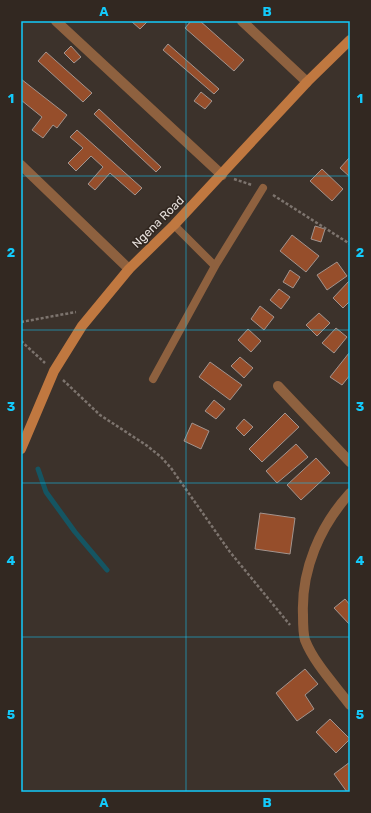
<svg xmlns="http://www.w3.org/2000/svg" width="371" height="813" font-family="Rubik,sans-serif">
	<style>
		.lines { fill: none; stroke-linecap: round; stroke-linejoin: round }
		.stream { stroke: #155562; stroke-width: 5 }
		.building { fill: #964e2b; stroke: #a2948e }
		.path { stroke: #7d746e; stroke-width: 2.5; stroke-dasharray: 3 2; stroke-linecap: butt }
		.lane { stroke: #8e613f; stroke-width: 8 }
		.street { stroke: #8e613f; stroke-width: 10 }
		.secondary { stroke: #c07840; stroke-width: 10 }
		.grid { fill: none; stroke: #13cafb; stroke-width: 1; stroke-opacity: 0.55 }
		.labels { text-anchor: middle; stroke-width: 3.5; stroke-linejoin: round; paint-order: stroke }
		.street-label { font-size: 12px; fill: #e6dfdb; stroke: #322821 }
		.neatline { fill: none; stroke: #13cafb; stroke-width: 1.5 }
		.grid-label { font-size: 13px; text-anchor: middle; font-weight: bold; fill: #13cafb }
	</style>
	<rect width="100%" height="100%" fill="#3c322b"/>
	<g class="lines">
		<path class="stream" d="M38,469l8,23 29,40 32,38"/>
	</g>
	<path class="building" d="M131,21h17l-8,8z
		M191,21h9l44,39 -10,11 -49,-43z
		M168,44l51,45 -5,5 -51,-44z
		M71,46l10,11 -7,6 -10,-10z
		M46,52l46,41 -9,9 -45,-41z
		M21,79l46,36 -10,13 -4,-3 -10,13 -11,-8 10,-13 -21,-17z
		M201,92l11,9 -7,8 -11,-8z
		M99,109l62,58 -5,5 -62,-58z
		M77,130l65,58 -7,7 -25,-22 -15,17 -7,-6 15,-17 -12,-11 -15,15 -8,-8 15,-15 -13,-11z
		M349,158l1,1v18l-10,-9z
		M322,169l21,20 -11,12 -22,-20z
		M315,226l10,3 -4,13 -10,-3z
		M292,235l27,21 -13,16 -26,-21z
		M337,262l10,14 -20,14 -10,-15z
		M290,270l10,7 -7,11 -10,-6z
		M350,280v21l-7,7 -10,-10z
		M279,289l11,8 -9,12 -11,-9z
		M260,306l14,11 -10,13 -13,-11z
		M319,313l11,10 -13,13 -11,-11z
		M336,328l11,9 -13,16 -12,-10z
		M248,329l13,12 -10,11 -13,-12z
		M349,353l1,22 -8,10 -12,-8z
		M240,357l13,11 -9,10 -13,-12z
		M210,362l32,23 -12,15 -31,-23z
		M214,400l11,9 -9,10 -11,-8z
		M285,413l14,14 -37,35 -13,-13z
		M244,419l9,8 -9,9 -8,-8z
		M192,423l17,8 -8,18 -17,-8z
		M296,444l12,13 -31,26 -11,-12z
		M316,458l14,15 -29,27 -14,-15z
		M260,513l35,5 -5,36 -35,-5z
		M345,599l5,6v20l-16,-17z
		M305,669l13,15 -13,11 9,14 -17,12 -21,-28z
		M330,719l20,20 -14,14 -20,-21z
		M350,762v30h-3l-13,-18z"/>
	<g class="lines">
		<path class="path" d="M234,179l18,6
			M273,195l77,49
			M21,322l55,-10
			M21,341l24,22
			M63,380l37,35 46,30 15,12 10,11 59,84 60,73"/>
		<path class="lane" d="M174,225l41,41
			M153,379l62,-113 48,-78"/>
		<path class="street" d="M56,21l166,154
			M242,21l65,61
			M21,165l108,104
			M278,386l72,76
			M350,493c-30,33 -49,77 -47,122 0,8 0,18 2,25 9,23 30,45 45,65"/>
		<path class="secondary" d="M21,449l33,-78 28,-45 47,-57 45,-44 133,-143 43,-42"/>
	</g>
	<path class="grid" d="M186,21v771M21,176h329M21,330h329M21,483h329M21,637h329"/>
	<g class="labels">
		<g class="street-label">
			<text transform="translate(158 222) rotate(-45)" y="4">Ngena Road</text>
		</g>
	</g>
	<rect width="371" height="813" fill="none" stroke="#322821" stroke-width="44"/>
	<rect x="22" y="22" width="327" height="769" class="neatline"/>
	<g class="grid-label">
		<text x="104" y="16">A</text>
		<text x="267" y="16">B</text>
		<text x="11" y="103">1</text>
		<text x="360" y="103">1</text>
		<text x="11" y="257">2</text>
		<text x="360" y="257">2</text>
		<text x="11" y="411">3</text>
		<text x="360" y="411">3</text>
		<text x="11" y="565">4</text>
		<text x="360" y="565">4</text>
		<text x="11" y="719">5</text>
		<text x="360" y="719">5</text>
		<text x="104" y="807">A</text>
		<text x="267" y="807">B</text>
	</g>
</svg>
